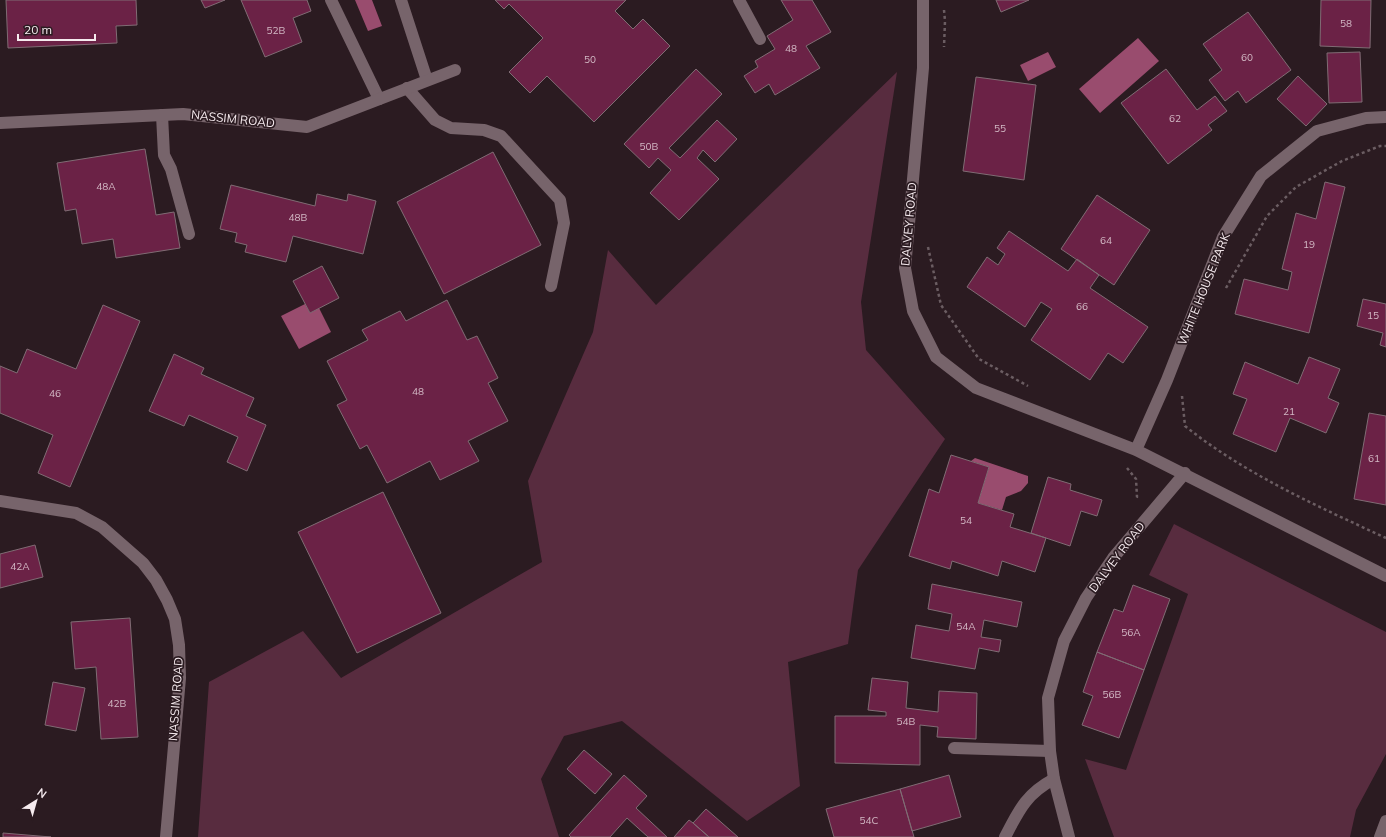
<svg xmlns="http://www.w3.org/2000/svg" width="1386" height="837" font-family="Mulish,sans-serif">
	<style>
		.green { fill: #582c3f }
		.water { fill: #994c6e }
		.building { fill: #6b2246; stroke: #806c74 }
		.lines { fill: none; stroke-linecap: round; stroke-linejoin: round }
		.path { stroke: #6b5d62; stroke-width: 2.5; stroke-dasharray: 3 3; stroke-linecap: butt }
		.lane { stroke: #77646b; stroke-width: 12 }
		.street { stroke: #77646b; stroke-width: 12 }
		.labels { text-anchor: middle; stroke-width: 3.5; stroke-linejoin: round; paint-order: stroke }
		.number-label { font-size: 10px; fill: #d3b9c5 }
		.street-label { font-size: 12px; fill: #f6ebef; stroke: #2b1b21 }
	</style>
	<rect width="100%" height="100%" fill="#2b1b21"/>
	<path class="green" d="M897,72l-36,230 5,48 79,89 -87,131 -10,74 -60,18 12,124 -53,35 -125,-100 -58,15 -23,43 18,58h-361l11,-155 94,-51 38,47 201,-116 -14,-81 65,-149 15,-82 48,55z
		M1174,524l212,108v122l-30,56 -6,27h-236l-29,-78 41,11 62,-176 -39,-19z"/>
	<path class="water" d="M355,0h17l10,26 -14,5z
		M1138,38l21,23 -59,52 -21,-24z
		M1048,52l8,15 -28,14 -8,-16z
		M305,304l5,9 9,-5 12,24 -32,17 -18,-33z
		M975,458l53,18v7l-7,8 -15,6 -4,13 -24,-7 11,-36 -18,-6z"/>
	<path class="building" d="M6,0h130l1,25 -21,1 1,17 -109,5z
		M201,0h24l-20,8z
		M241,0h66l4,11 -18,7 9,24 -37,15z
		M495,0h131l-11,11 18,18 10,-10 27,27 -76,76 -47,-46 -17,17 -21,-21 34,-34 -34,-34 -5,5z
		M781,0h31l19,32 -25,14 14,22 -45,27 -6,-11 -14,9 -11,-17 14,-9 -3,-6 20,-12 -8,-13 26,-16z
		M996,0h33l-28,12z
		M1321,0h50l-1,48 -50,-2z
		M1248,12l43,58 -45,33 -8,-12 -13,10 -16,-21 13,-10 -19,-26z
		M1360,52l2,50 -33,1 -2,-50z
		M696,69l26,25 -53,54 11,10 37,-38 20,19 -22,23 -12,-12 -6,8 22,21 -40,41 -29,-27 21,-23 -13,-12 -9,10 -25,-24z
		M1166,69l31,41 18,-14 12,15 -19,14 4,5 -44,34 -47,-61z
		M1298,76l29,28 -21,22 -29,-27z
		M976,77l60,8 -12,95 -61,-9z
		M145,149l11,66 18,-3 6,36 -64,10 -3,-19 -31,5 -6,-35 -11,2 -8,-48z
		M493,152l48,93 -97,49 -47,-92z
		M1325,182l20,5 -36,146 -74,-19 9,-35 44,11 4,-18 -10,-3 14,-56 20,6z
		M231,185l84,21 2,-12 30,7 1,-7 28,7 -13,53 -70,-18 -7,26 -41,-10 2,-7 -12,-3 2,-9 -17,-4z
		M1097,195l53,35 -36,55 -53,-36z
		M1009,231l59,40 9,-12 22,16 -9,13 58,39 -25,36 -15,-10 -18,27 -59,-40 21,-31 -11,-7 -16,25 -58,-40 20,-30 11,8 7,-11 -8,-6z
		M322,266l17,32 -29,15 -17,-32z
		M1363,299l23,5v43l-6,-2 3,-12 -26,-7z
		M447,300l20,40 10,-4 21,42 -10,5 20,38 -40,20 11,20 -39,19 -10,-19 -43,22 -20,-38 -7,4 -23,-44 10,-5 -20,-39 41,-21 -6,-10 38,-19 6,10z
		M103,305l37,16 -70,166 -32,-14 15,-38 -53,-22v-47l17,7 10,-24 49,20z
		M174,354l30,14 -3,6 53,24 -8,18 20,9 -19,46 -20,-9 11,-25 -49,-22 -5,11 -35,-15z
		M1309,357l31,12 -12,29 11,5 -13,30 -36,-15 -14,34 -43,-18 14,-35 -14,-5 12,-32 53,22z
		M1369,413l17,3v89l-32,-6z
		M951,455l38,12 -11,36 36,11 -4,13 36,11 -11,34 -33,-11 -4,15 -46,-15 -2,8 -41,-13 20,-67 10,4z
		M1048,477l23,7 -1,6 32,10 -5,16 -16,-5 -11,35 -39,-13z
		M383,492l58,121 -84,40 -59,-121z
		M35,545l8,32 -43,11v-34z
		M932,584l90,18 -5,25 -33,-7 -3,17 20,3 -2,12 -20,-4 -4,21 -64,-11 5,-33 33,6 3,-17 -24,-5z
		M1133,585l37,14 -26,71 -47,-18 17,-43 9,3z
		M130,618l8,119 -37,2 -5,-72 -21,2 -4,-47z
		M1097,652l47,18 -25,68 -37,-13 11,-29 -10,-4z
		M872,678l36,4 -2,26 32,4 1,-21 38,2 -1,46 -39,-2 1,-10 -18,-2v40l-85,-2v-47h51v-4l-18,-2z
		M53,682l32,6 -9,43 -31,-6z
		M584,750l28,24 -17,20 -28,-25z
		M624,775l23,21 -11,12 31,29h-19l-21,-19 -17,19h-39l-2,-2z
		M949,775l12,42 -49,14 -12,-42z
		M900,789l14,48h-80l-8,-28z
		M706,809l32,28h-29l-16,-14z
		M689,820l4,3 16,14h-35z
		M3,833l48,4h-48z"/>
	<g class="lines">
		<path class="path" d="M944,10l1,11 -1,26
			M928,247l13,58 38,54 49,27
			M1226,288l41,-72 29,-29 46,-26 38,-15h6
			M1182,396l3,30c60,48 132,80 201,112
			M1127,468l9,11 1,18 -2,3"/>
		<path class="lane" d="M331,0l48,99
			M401,0l26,80
			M739,0l21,39
			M407,88l28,32 16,8 33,2 17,6 59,64 4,23 -13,63
			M162,115l2,40 7,14 18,65
			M954,748l96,3
			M1005,837c14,-27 21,-43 49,-58
			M1380,837l6,-16"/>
		<path class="street" d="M923,0v68l-18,200 8,43 23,46 40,31 160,62 250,126
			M0,123l183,-9 124,13 148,-57
			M1136,450l31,-70 56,-143 38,-61 56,-45 49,-13 20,-1
			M0,501l76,12 26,14 41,36 13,17 11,20 8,19 4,26 1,33 -14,159
			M1069,837l-15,-58 -4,-28 -2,-53 16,-57 22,-43 27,-40 72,-85"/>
	</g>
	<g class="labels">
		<g class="number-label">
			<text x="1346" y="27">58</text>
			<text x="276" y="34">52B</text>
			<text x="791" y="52">48</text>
			<text x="1247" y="61">60</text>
			<text x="590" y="63">50</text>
			<text x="1175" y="122">62</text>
			<text x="1000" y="132">55</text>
			<text x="649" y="150">50B</text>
			<text x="106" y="190">48A</text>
			<text x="298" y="221">48B</text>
			<text x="1106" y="244">64</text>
			<text x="1309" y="248">19</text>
			<text x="1082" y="310">66</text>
			<text x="1373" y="319">15</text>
			<text x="418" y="395">48</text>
			<text x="55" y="397">46</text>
			<text x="1289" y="415">21</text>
			<text x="1374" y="462">61</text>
			<text x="966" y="524">54</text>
			<text x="20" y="570">42A</text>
			<text x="966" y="630">54A</text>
			<text x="1131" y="636">56A</text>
			<text x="1112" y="698">56B</text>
			<text x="117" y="707">42B</text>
			<text x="906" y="725">54B</text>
			<text x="869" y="824">54C</text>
		</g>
		<g class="street-label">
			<text transform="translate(233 119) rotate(6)" y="4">NASSIM ROAD</text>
			<text transform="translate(909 224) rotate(-85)" y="4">DALVEY ROAD</text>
			<text transform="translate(1204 289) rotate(-68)" y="4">WHITE HOUSE PARK</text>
			<text transform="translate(1117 557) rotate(-53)" y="4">DALVEY ROAD</text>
			<text transform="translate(176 699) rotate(-86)" y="4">NASSIM ROAD</text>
		</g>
	</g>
	<g transform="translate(36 801) rotate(37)" stroke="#2b1b21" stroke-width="3" paint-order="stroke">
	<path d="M0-3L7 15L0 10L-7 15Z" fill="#f6ebef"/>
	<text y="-6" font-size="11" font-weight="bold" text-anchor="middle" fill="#f6ebef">N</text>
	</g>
	<path d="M18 34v6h77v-6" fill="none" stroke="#f6ebef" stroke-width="2"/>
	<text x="24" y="34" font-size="12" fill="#f6ebef" stroke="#2b1b21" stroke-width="3" paint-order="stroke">20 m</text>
</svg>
